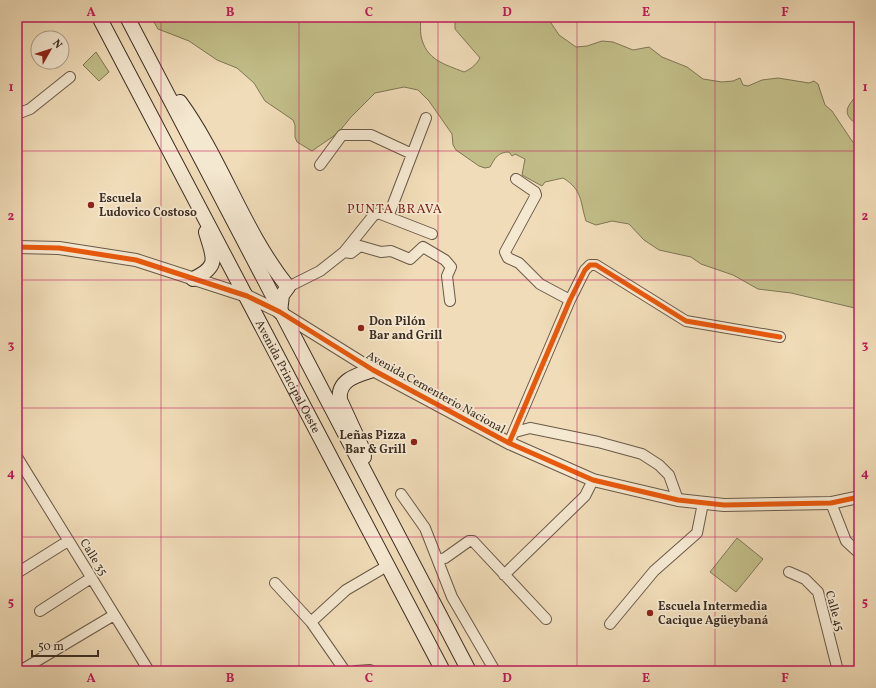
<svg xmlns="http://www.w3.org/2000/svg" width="876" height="688" font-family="Vollkorn,serif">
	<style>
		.green { fill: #c2be89; stroke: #807656 }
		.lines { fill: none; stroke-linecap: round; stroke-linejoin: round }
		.minor-casing { stroke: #6a5a48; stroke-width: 12 }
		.tertiary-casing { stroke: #6a5a48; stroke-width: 14 }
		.secondary-casing { stroke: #3e2f23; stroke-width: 16 }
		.minor { stroke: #f5e8d1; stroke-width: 10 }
		.tertiary { stroke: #f5e8d1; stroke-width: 12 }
		.secondary { stroke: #f5e8d1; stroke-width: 14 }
		.cycleway-casing { stroke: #f5e8d1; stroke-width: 8 }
		.cycleway { stroke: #e8590c; stroke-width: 5 }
		.grid { fill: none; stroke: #c2185b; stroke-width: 1; stroke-opacity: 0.55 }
		.poi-dot { fill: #8f2418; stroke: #f5e8d1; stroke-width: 1.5 }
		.labels { text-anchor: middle; stroke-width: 3.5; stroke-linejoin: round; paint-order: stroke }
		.poi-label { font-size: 12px; font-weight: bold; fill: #3e2f23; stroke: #f5e8d1; text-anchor: start }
		.street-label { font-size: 12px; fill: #3e2f23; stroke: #f5e8d1 }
		.neighbourhood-label { font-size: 13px; letter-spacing: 1px; fill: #7a1f14; stroke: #f5e8d1 }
		.neatline { fill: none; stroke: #c2185b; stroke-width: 1.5 }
		.grid-label { font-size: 13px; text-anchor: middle; font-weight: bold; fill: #c2185b }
	</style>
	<rect width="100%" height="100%" fill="#f0dcb8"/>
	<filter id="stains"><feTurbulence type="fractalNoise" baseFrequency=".005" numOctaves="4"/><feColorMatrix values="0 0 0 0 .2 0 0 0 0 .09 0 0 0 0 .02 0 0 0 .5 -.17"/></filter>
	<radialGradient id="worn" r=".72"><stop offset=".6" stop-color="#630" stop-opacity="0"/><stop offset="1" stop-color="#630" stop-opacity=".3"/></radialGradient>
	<path class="green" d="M151,17h269c1,6 0,13 1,19 5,24 23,28 43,36 7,-3 12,-7 16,-14l-25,-29v-12h92l12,18 17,12 11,-1 15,-5 11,1 20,8 16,-3 13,10 25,10 16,12 19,3 11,-1 7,-3 3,7 5,1 14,-6 16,-2 31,5 5,-2 4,3 7,21 7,6 20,30 7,5v163l-68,-16 -33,-4 -25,-14 -32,-11 -10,-7 -32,-7 -15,-10 -15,-16 -17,-3 -16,4 -10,-4c-6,-19 -3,-31 -23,-43l-18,4 -3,4 -20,-11 3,-16 -10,-5 -3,2 -3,-4c-11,0 -14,6 -19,15l-5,1 -6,-2 -23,-16 -3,-5 -1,-11 -23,-33 -11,-11 -14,-3 -29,6 -24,24 -13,16 -26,18 -15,-9 -2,-5v-12l-2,-5 -28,-19 -11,-18 -17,-15 -20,-8 -28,-19 -31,-12z
		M96,52l13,20 -10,9 -16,-16z
		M859,91v33h-3c-18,-14 -4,-20 3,-33z
		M737,538l26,21 -27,33 -26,-20z"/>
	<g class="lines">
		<g class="minor-casing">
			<path id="minor" d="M17,114l13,-5 40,-32
				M320,165l22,-30h29l41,19
				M516,179l19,13 1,3 -31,57 3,6 11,5 21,21 30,16
				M388,217l38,-99
				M344,252l7,1 9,-7 21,6 10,-1 19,8 13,-12 22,13 6,7 -4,9 3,25
				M288,287l32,-16 24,-19 29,-36 5,-3 54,21
				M515,432l15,-4 68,14 44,12 17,11 10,10 9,25
				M509,443l61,-143 15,-30 5,-5h6l90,56 94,16
				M17,457l132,214
				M401,494l24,34 27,69 43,74
				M831,503l15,38 13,12
				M438,560l7,-2 24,-17h4l73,78
				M789,572l16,7 13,13 20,79
				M17,573l51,-32
				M504,575l81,-79 8,-16
				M275,583l36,39 34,49
				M40,611l51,-33
				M311,622l35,-32 41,-24
				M610,624l44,-53 43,-38 6,-30
				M20,671l94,-56
				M356,671l14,-1 1,1"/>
		</g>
		<g class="tertiary-casing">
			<path id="tertiary" d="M17,247l42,1 77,12 111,36 33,16 93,58 136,73 84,37 85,20 46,5 107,-2 28,-6"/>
		</g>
		<g class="secondary-casing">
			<g id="secondary">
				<path id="s1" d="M99,17l344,654"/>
				<path d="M127,17l342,654"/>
				<path d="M180,102c42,58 63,129 108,185l-6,8 -2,17"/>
				<path d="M193,279c28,-13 20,-22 13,-47"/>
				<path d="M364,457l-1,-7 -23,-50c-3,-20 17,-25 33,-30"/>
			</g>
		</g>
		<use href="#minor" class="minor"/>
		<use href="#tertiary" class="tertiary"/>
		<use href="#secondary" class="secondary"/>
		<g class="cycleway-casing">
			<path id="cycleway" d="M17,247l42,1 77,12 111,36 33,16 93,58 136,73 84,37 85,20 46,5 107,-2 28,-6
				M509,443l61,-143 15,-30 5,-5h6l90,56 94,16"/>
		</g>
		<use href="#cycleway" class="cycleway"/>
	</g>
	<path class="grid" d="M161,17v654M299,17v654M438,17v654M577,17v654M715,17v654M17,151h842M17,280h842M17,408h842M17,537h842"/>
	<g class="poi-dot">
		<circle cx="91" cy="205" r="4"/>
		<circle cx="361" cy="328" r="4"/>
		<circle cx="414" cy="442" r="4"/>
		<circle cx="650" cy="613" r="4"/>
	</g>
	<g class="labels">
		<g class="poi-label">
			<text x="99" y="202">Escuela<tspan x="99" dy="14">Ludovico Costoso</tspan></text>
			<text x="369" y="325">Don Pilón<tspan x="369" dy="14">Bar and Grill</tspan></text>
			<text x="406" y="439" text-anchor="end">Leñas Pizza<tspan x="406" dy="14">Bar &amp; Grill</tspan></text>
			<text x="658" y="610">Escuela Intermedia<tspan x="658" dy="14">Cacique Agüeybaná</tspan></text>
		</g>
		<g class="street-label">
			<text dy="4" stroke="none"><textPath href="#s1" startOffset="406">Avenida Principal Oeste</textPath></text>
			<text transform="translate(436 392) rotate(29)" y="4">Avenida Cementerio Nacional</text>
			<text transform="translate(94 557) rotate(58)" y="4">Calle 35</text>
			<text transform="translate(835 611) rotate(74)" y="4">Calle 45</text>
		</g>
		<g class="neighbourhood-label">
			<text x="395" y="213">PUNTA BRAVA</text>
		</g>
	</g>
	<rect width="876" height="688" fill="none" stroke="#f0dcb8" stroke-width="44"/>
	<g transform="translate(50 50) rotate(51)"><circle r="19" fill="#f5e8d1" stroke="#ac9e8b"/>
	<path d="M0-3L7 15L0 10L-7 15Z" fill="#8f2418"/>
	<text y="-6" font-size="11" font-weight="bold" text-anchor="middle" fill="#3e2f23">N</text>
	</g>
	<path d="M32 650v6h66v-6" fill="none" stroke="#3e2f23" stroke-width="2"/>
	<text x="38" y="650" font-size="12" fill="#3e2f23" stroke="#f5e8d1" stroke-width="3" paint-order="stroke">50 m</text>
	<rect x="22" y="22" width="832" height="644" class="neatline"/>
	<g class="grid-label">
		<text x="91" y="16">A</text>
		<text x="230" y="16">B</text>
		<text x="369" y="16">C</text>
		<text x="507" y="16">D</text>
		<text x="646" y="16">E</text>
		<text x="785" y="16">F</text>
		<text x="11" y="91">1</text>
		<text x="865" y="91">1</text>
		<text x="11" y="220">2</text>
		<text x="865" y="220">2</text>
		<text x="11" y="349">3</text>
		<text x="865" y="349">3</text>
		<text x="11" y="477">4</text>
		<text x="865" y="477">4</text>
		<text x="11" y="606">5</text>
		<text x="865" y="606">5</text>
		<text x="91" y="682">A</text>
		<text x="230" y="682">B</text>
		<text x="369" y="682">C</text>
		<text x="507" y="682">D</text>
		<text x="646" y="682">E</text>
		<text x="785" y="682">F</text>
	</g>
	<rect width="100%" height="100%" filter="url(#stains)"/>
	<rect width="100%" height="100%" fill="url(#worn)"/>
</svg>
